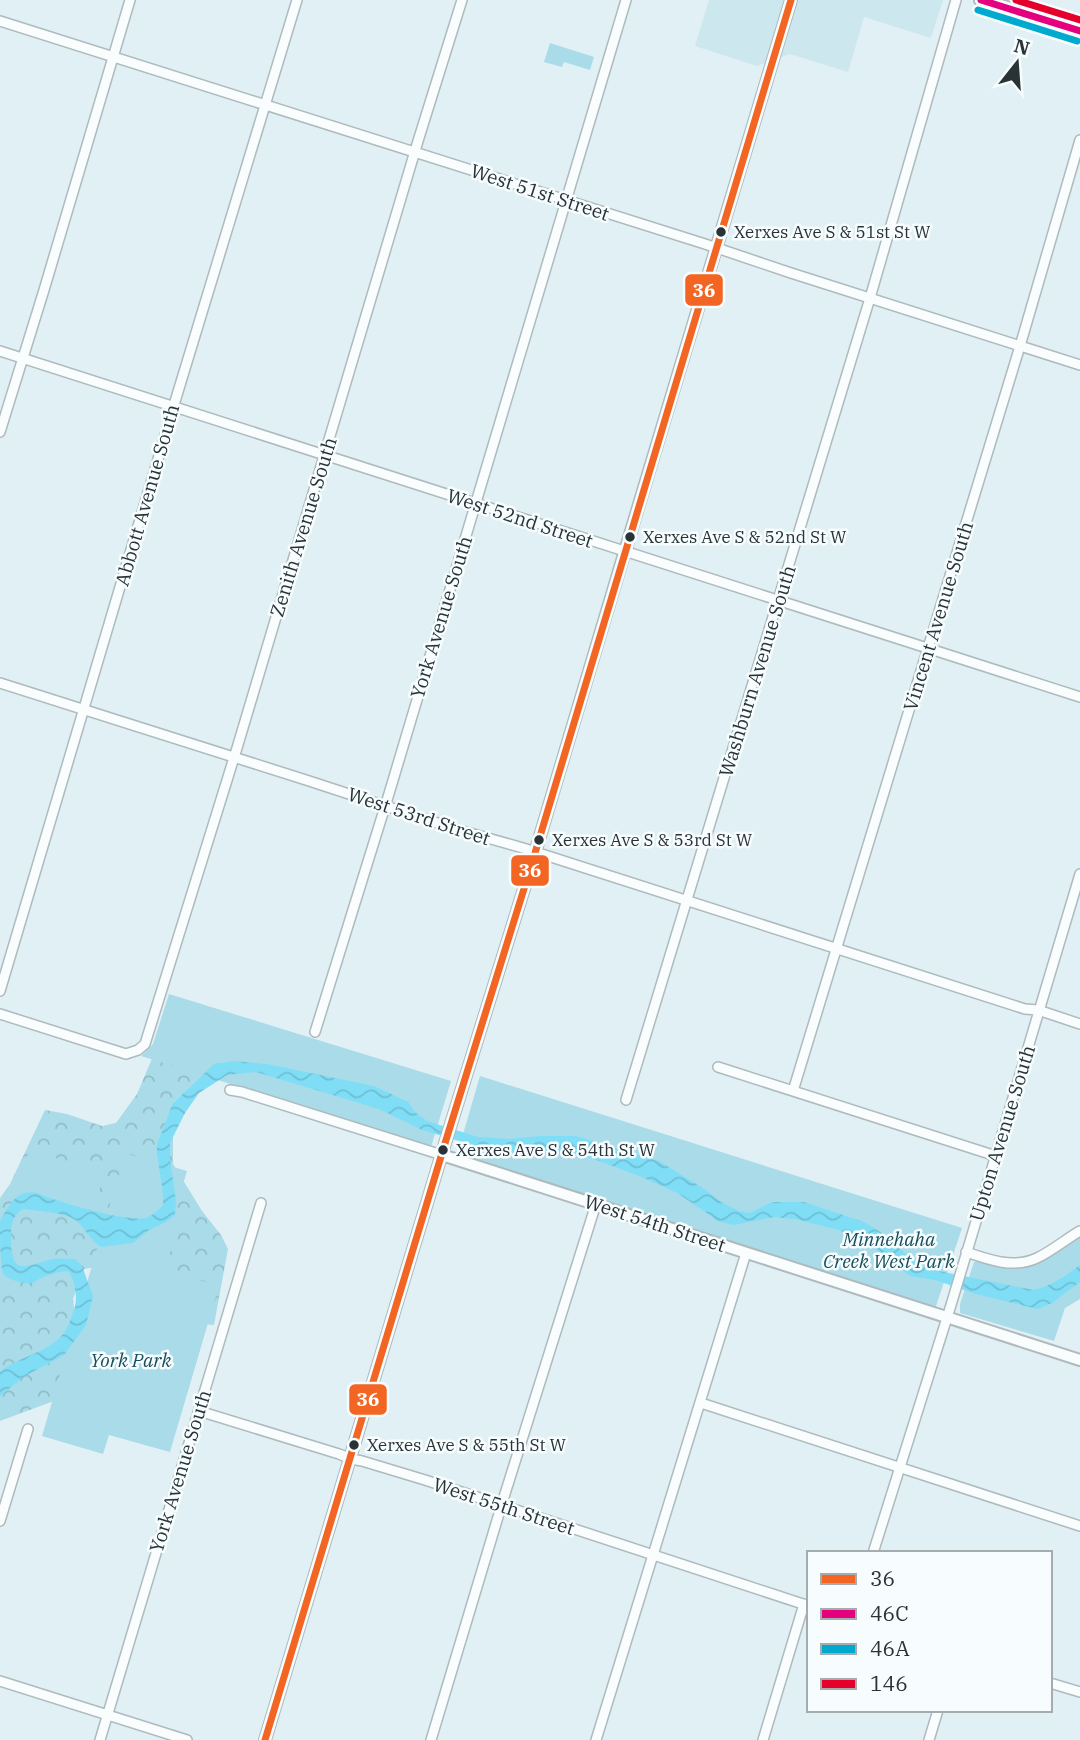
<svg xmlns="http://www.w3.org/2000/svg" width="1080" height="1740" font-family="'IBM Plex Serif',serif">
  <defs>
    <pattern id="forest-crowns" width="20" height="18" patternUnits="userSpaceOnUse" patternTransform="scale(1.75)"><rect width="20" height="18" fill="#a9dbe9"/><path d="M2 6a3 3 0 1 1 6 0M12 15a3 3 0 1 1 6 0" fill="none" stroke="#91bcc8"/></pattern>
    <pattern id="water-waves" width="16" height="10" patternUnits="userSpaceOnUse" patternTransform="scale(1.75)"><rect width="16" height="10" fill="#7fdef6"/><path d="M0 5q4-4 8 0t8 0" fill="none" stroke="#6ebfd4"/></pattern>
  </defs>
  <rect width="100%" height="100%" fill="#e1f0f4"/>
  <path fill="#cce7ee" d="M709 0H943L931 38 864 17 848 72 790 54 757 66 695 46Z"/>
  <path fill="url(#forest-crowns)" d="M159 1042 214 1064 173 1103V1164L202 1211 221 1235 228 1249 214 1325 201 1324 125 1262 84 1269 73 1299 80 1368 70 1395 0 1421V1198L10 1184 45 1110 67 1114 102 1126 116 1123 137 1094Z"/>
  <path fill="#a9dbe9" d="M550 43 594 57 590 70 564 62 562 67 544 62Z
    M169 994 451 1081 431 1147 141 1056 153 1044Z
    M480 1076 962 1228 935 1309 457 1155Z
    M29 1151 105 1171 91 1219 13 1204Z
    M125 1153 187 1171 176 1208 183 1210 165 1270 219 1286 170 1452 109 1435 103 1454 42 1436Z
    M1080 1231V1299L1065 1308 1054 1341 960 1313V1304L974 1262 1021 1263Z"/>
  <path fill="url(#water-waves)" d="M233 1061 267 1064 374 1086 408 1102 416 1113 427 1121 478 1137 509 1139 540 1136H576L659 1161 706 1190 721 1202 739 1211 750 1213 772 1202H804L864 1222 885 1235 918 1265 934 1270 1033 1290C1052 1286 1065 1276 1080 1265V1282L1052 1303 1038 1309 976 1294 935 1280 910 1276 877 1250 839 1230 795 1219 774 1217 733 1225 718 1221 679 1194 642 1177 583 1155 514 1153 493 1151 422 1130 379 1109 256 1072 227 1075 199 1093 185 1113 170 1143V1159L176 1201 175 1215 166 1222 149 1230 133 1243 101 1247C91 1240 86 1231 78 1222 68 1212 38 1211 23 1209 12 1216 11 1224 11 1237 11 1278 24 1266 53 1259 60 1258 68 1259 75 1259L82 1266 93 1296 86 1325 64 1355 25 1376 0 1396V1372C24 1352 61 1353 71 1318 74 1311 76 1304 76 1297 75 1287 74 1279 68 1271 53 1272 42 1277 30 1284 22 1282 8 1281 3 1273 0 1265 0 1232 0 1221 6 1211 13 1196 25 1193 34 1190 46 1197 56 1200 74 1206 129 1222 146 1218 152 1216 159 1210 163 1205V1194L157 1153V1144L173 1103 214 1064Z"/>
  <g fill="none" stroke-linecap="round" stroke-linejoin="round">
    <g stroke="#aebabd" stroke-width="12">
      <path id="minor" d="M0 21 705 244 791 273 1080 365
        M0 351 1080 697
        M0 432 44 290 130 0
        M0 683 306 780 459 830 523 848 1025 1009 1038 1010 1080 1024
        M0 991 177 395 297 0
        M0 1014 126 1054 138 1050 145 1044 237 748 418 141 462 0
        M315 1032 388 797 626 0
        M718 1067 996 1156
        M230 1090 242 1092 442 1155
        M793 1091 1020 346 1080 140
        M626 1100 870 298 956 0
        M966 1252C989 1260 1014 1269 1037 1258 1052 1251 1066 1239 1080 1231
        M701 1403 1080 1526
        M199 1411 339 1454 351 1459 362 1461 425 1480 809 1606
        M0 1521 28 1429
        M873 1553 951 1305 1080 874
        M0 1681 187 1740
        M1050 1683 1080 1692
        M100 1740 261 1203
        M431 1740 504 1497 596 1204
        M596 1740 746 1253
        M763 1740 804 1604
        M929 1740 938 1710"/>
    </g>
    <g stroke="#aebabd" stroke-width="14">
      <path id="tertiary" d="M442 1155 1080 1360
        M265 1740 446 1140 532 863 622 561 791 0"/>
    </g>
    <g stroke="#aebabd" stroke-width="16">
      <path id="secondary" d="M981 0 1080 31"/>
    </g>
    <use href="#minor" stroke="#fafdfd" stroke-width="9"/>
    <use href="#tertiary" stroke="#fafdfd" stroke-width="10"/>
    <use href="#secondary" stroke="#eff4f6" stroke-width="12"/>
    <g stroke="#f7fdfe" stroke-width="12">
      <path id="bus-1" d="M265 1740 446 1140 532 863 791 0"/>
    </g>
    <g stroke="#f7fdfe" stroke-width="12">
      <path id="bus-2" d="M981 0 1080 31"/>
    </g>
    <g stroke="#f7fdfe" stroke-width="12">
      <path id="bus-3" d="M978 10 1077 41"/>
    </g>
    <g stroke="#f7fdfe" stroke-width="12">
      <path id="bus-4" d="M1016 0 1080 20"/>
    </g>
    <use href="#bus-1" stroke="#f26522" stroke-width="7"/>
    <use href="#bus-2" stroke="#e5007d" stroke-width="7"/>
    <use href="#bus-3" stroke="#00a9ce" stroke-width="7"/>
    <use href="#bus-4" stroke="#e4002b" stroke-width="7"/>
  </g>
  <g fill="#293336" stroke="#f7fdfe" stroke-width="2.5">
    <circle cx="721" cy="232" r="6"/>
    <circle cx="630" cy="537" r="6"/>
    <circle cx="539" cy="840" r="6"/>
    <circle cx="443" cy="1150" r="6"/>
    <circle cx="354" cy="1445" r="6"/>
  </g>
  <g text-anchor="middle" dominant-baseline="central" stroke-width="5" stroke-linejoin="round" paint-order="stroke">
    <g font-size="17" fill="#293336" stroke="#f7fdfe" text-anchor="start">
      <text x="734" y="232">Xerxes Ave S &amp; 51st St W</text>
      <text x="643" y="537">Xerxes Ave S &amp; 52nd St W</text>
      <text x="552" y="840">Xerxes Ave S &amp; 53rd St W</text>
      <text x="456" y="1150">Xerxes Ave S &amp; 54th St W</text>
      <text x="367" y="1445">Xerxes Ave S &amp; 55th St W</text>
    </g>
    <g font-size="19" fill="#293336" stroke="#f7fdfe">
      <text transform="translate(540 192) rotate(18)">West 51st Street</text>
      <text transform="translate(147 495) rotate(-74)">Abbott Avenue South</text>
      <text transform="translate(520 518) rotate(18)">West 52nd Street</text>
      <text transform="translate(303 527) rotate(-73)">Zenith Avenue South</text>
      <text transform="translate(938 616) rotate(-73)">Vincent Avenue South</text>
      <text transform="translate(441 617) rotate(-73)">York Avenue South</text>
      <text transform="translate(757 671) rotate(-73)">Washburn Avenue South</text>
      <text transform="translate(419 816) rotate(18)">West 53rd Street</text>
      <text transform="translate(1002 1133) rotate(-73)">Upton Avenue South</text>
      <text transform="translate(655 1223) rotate(18)">West 54th Street</text>
      <text transform="translate(180 1471) rotate(-73)">York Avenue South</text>
      <text transform="translate(504 1506) rotate(18)">West 55th Street</text>
    </g>
    <g font-size="19" font-style="italic" fill="#174e5b" stroke="#f7fdfe">
      <text x="889" y="1239">Minnehaha<tspan x="889" dy="22">Creek West Park</tspan></text>
      <text x="131" y="1360">York Park</text>
    </g>
  </g>
  <g stroke="#f7fdfe" stroke-width="2.5">
    <rect x="684" y="273" width="40" height="34" rx="7" fill="#f26522"/>
    <rect x="510" y="854" width="40" height="33" rx="7" fill="#f26522"/>
    <rect x="348" y="1383" width="40" height="33" rx="7" fill="#f26522"/>
  </g>
  <g font-size="19" text-anchor="middle" font-weight="bold" fill="#fff">
    <text x="704" y="297">36</text>
    <text x="530" y="877">36</text>
    <text x="368" y="1406">36</text>
  </g>
  <rect x="807" y="1551" width="245" height="161" fill="#f7fdfe" stroke="#a5acae" stroke-width="2"/>
  <rect x="821" y="1574" width="35" height="10" fill="#f26522" stroke="#a5acae" stroke-width="2"/>
  <text x="870" y="1586" font-size="21" fill="#293336">36</text>
  <rect x="821" y="1609" width="35" height="10" fill="#e5007d" stroke="#a5acae" stroke-width="2"/>
  <text x="870" y="1621" font-size="21" fill="#293336">46C</text>
  <rect x="821" y="1644" width="35" height="10" fill="#00a9ce" stroke="#a5acae" stroke-width="2"/>
  <text x="870" y="1656" font-size="21" fill="#293336">46A</text>
  <rect x="821" y="1679" width="35" height="10" fill="#e4002b" stroke="#a5acae" stroke-width="2"/>
  <text x="870" y="1691" font-size="21" fill="#293336">146</text>
  <g transform="translate(1017 63) rotate(17)" stroke="#f7fdfe" stroke-width="5" paint-order="stroke">
  <path d="M0-5L12 26L0 18L-12 26Z" fill="#293336"/>
  <text y="-10" font-size="19" font-weight="bold" text-anchor="middle" fill="#293336">N</text>
  </g>
</svg>
